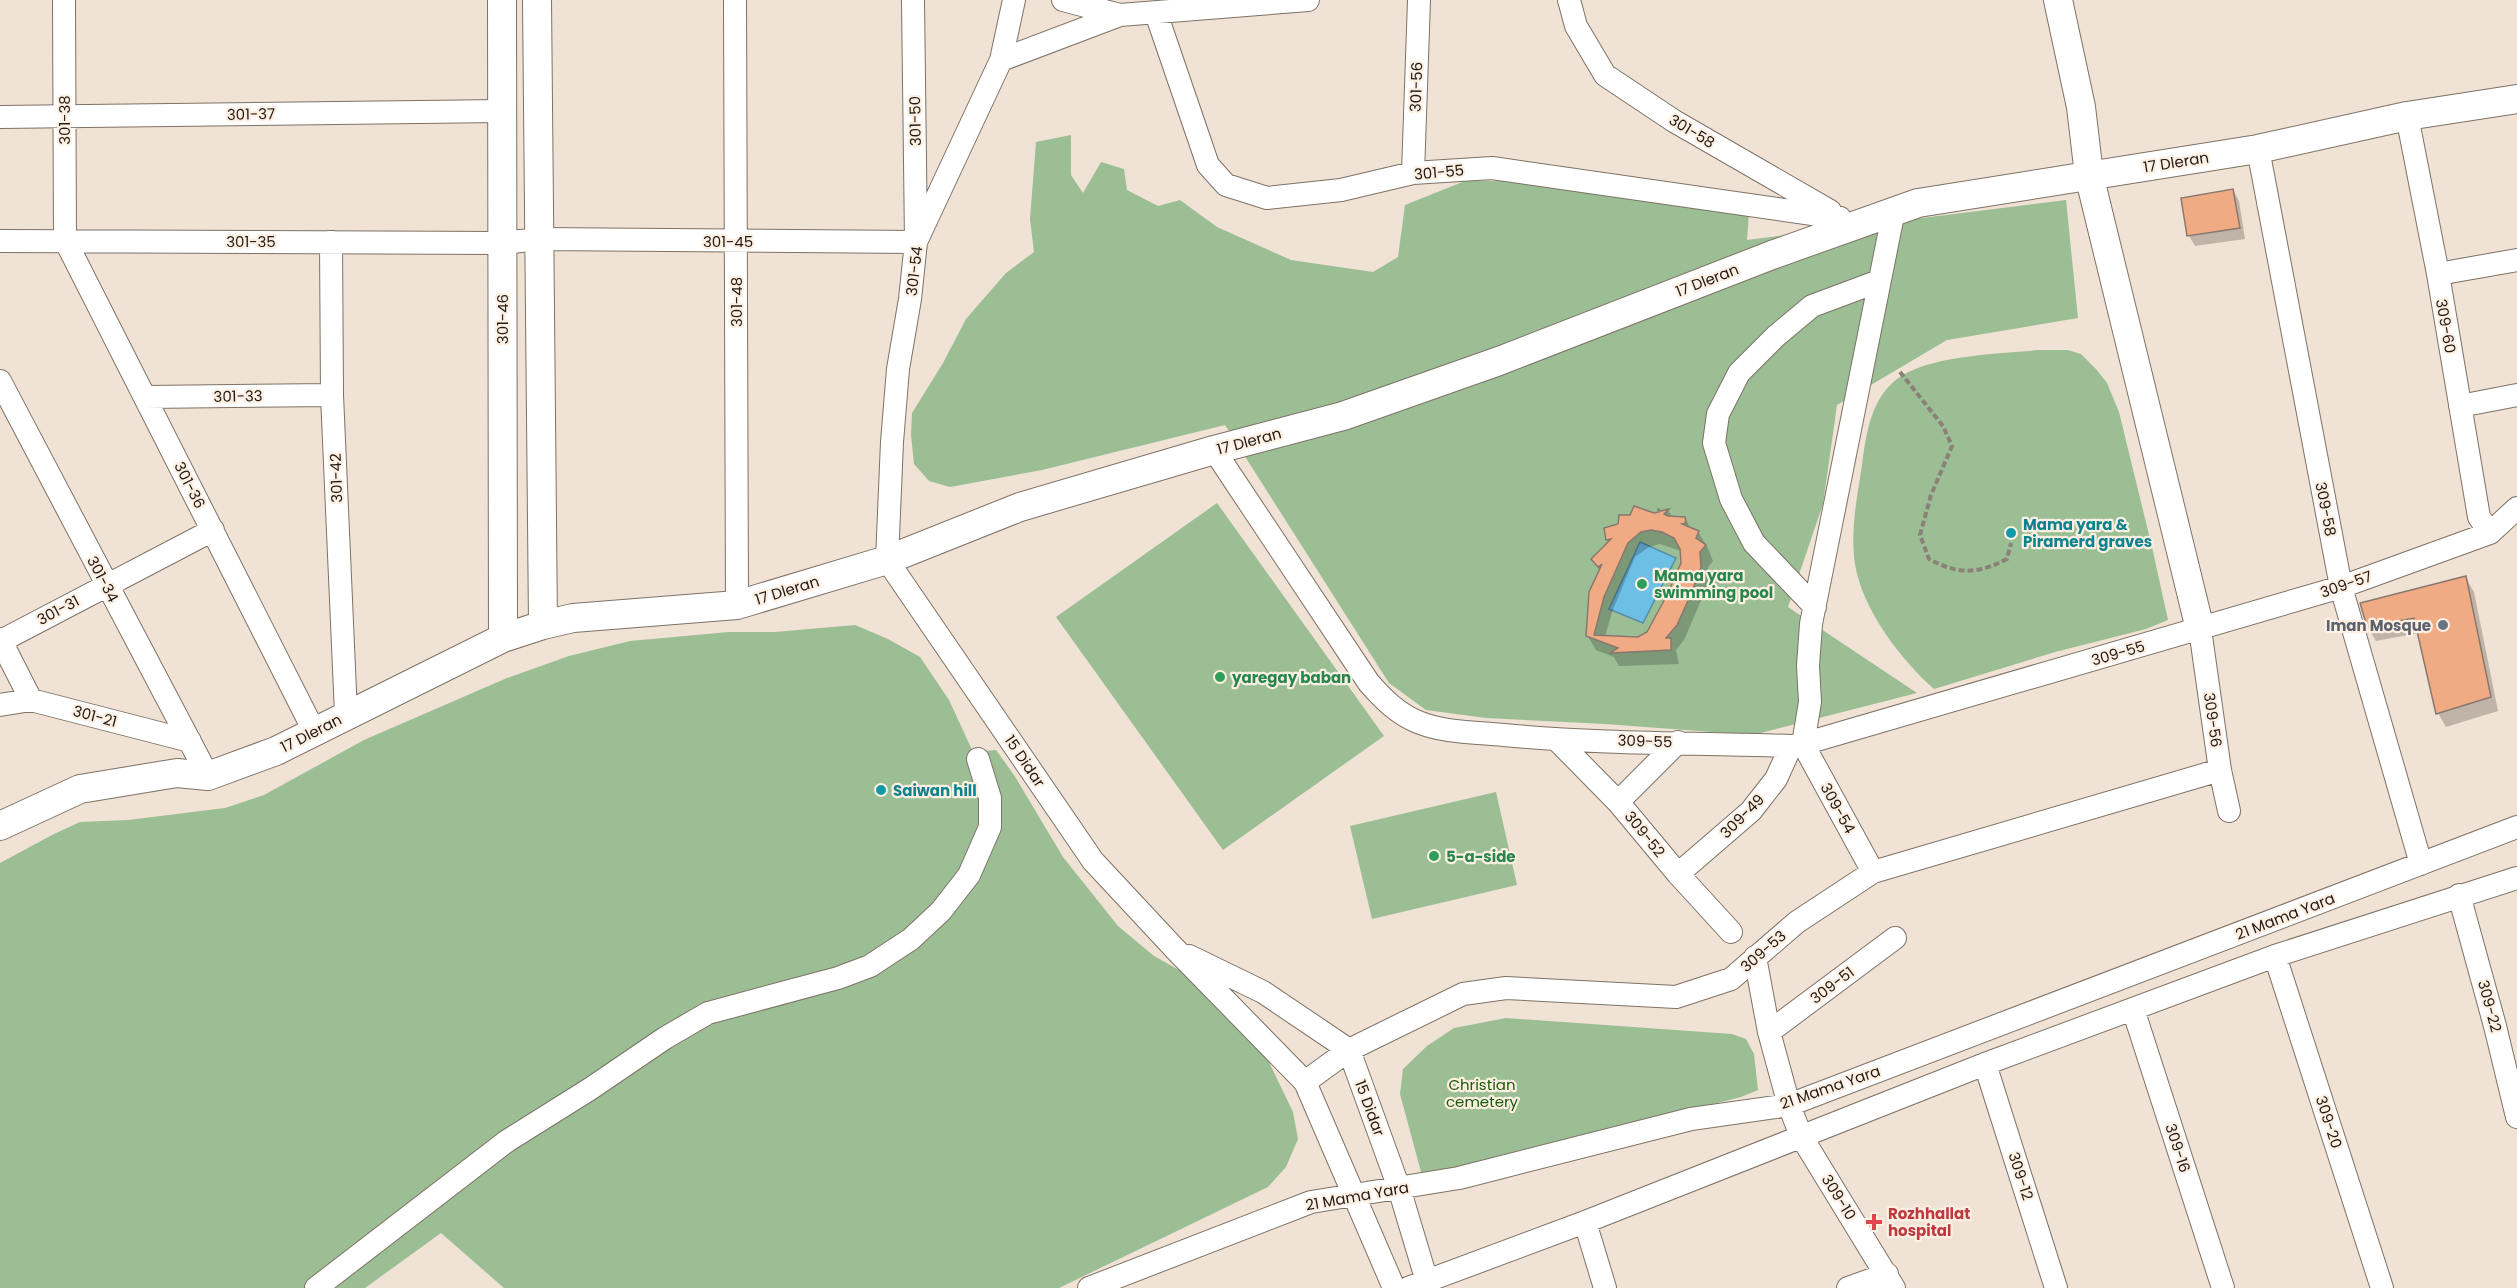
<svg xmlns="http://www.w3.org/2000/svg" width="2517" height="1288" font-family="Poppins,sans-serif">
  <rect width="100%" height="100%" fill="#f0e2d4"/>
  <path fill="#9bbe95" d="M1071 135V175L1083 193 1101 162 1124 169 1127 190 1158 206 1180 200 1217 227 1291 260 1373 272 1398 257 1405 205 1465 181H1533L1749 213 1747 240 2066 200 2078 318 1947 340 1837 405 1823 504 1788 607 1917 693 1753 735 1605 724 1486 718 1426 710 1389 683 1225 425 1042 470 950 487 929 481 914 464 911 435 912 413 943 363 966 319 1006 273 1034 252 1030 219 1036 142Z
    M2038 350H2068L2081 354 2096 369 2107 383 2119 412 2152 547 2168 620 2146 629 2055 652 1934 689C1901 660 1862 609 1855 564 1850 531 1857 498 1862 465 1866 434 1871 399 1897 379 1928 355 1998 354 2038 350Z
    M1217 503 1384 736 1223 850 1056 617Z
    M855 625 888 639 920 657 949 700 973 752 996 750 1014 775 1063 857 1118 926 1154 956 1195 979 1256 1035 1293 1112 1298 1139 1286 1167 1268 1187 1059 1288H504L441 1233 365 1288H0V863L52 835 80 822 128 820 225 808 264 795 364 740 507 678 569 656 630 641 729 632H775Z
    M1496 792 1517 885 1372 919 1350 826Z
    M1506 1018 1732 1034 1746 1039 1754 1054 1758 1090 1741 1097 1426 1177 1421 1172 1400 1094 1403 1069 1427 1046 1454 1028Z"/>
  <path fill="#6ebfe6" stroke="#578ea8" stroke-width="1.5" d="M1640 542 1676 558 1643 623 1609 609Z"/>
  <path fill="#0003" fill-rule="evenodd" d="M2233 190 2239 201 2245 239 2195 246 2189 236Z
    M1668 510 1673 518H1685L1691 529 1698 532 1707 546 1713 561 1708 567 1709 582 1684 640 1676 650 1679 664 1619 666 1614 657 1596 650 1587 635 1600 571 1593 559 1610 542 1608 539 1653 515ZM1660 544 1681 551 1683 563 1669 596 1648 633 1638 638 1605 637 1612 612 1635 557 1649 547Z
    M2466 578 2474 592 2498 711 2446 727 2438 713 2419 633 2376 641 2368 627Z"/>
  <path fill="#f1ab84" stroke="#89786f" stroke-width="1.5" fill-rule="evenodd" d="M2233 189 2240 228 2187 236 2181 198Z
    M1634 506 1654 513 1659 512 1658 509 1661 511 1669 509 1664 514 1668 516 1685 517 1686 523 1682 524 1699 531 1696 538 1706 545 1700 552 1701 567 1691 594 1677 625 1666 638H1671V650L1610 653 1618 648 1586 636 1589 592 1602 564 1598 567 1591 559 1611 539 1606 540 1604 528 1618 524 1619 515H1630ZM1651 530 1662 532 1674 538 1680 549 1681 563 1667 595 1647 632 1638 637 1594 635 1604 597 1628 543 1641 532Z
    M2466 576 2491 697 2436 714 2414 618 2367 627 2360 603Z"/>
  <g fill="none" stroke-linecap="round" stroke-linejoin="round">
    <g stroke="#7e7266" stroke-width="24">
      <path id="minor" d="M64 0 65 240 314 731
        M735 0 737 605
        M1014 0 1001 60 916 242 910 299 898 369 892 442 887 560 1093 861 1176 950 1305 1082 1394 1288
        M1063 0 1120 15 1308 0
        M1569 0 1576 26 1605 75 1674 121 1830 211
        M1156 13 1208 165 1226 185 1267 198 1341 190 1413 173 1492 168 1840 218
        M1001 60 1120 15
        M2407 116 2438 274 2479 517 2490 533
        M0 117 502 111
        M2258 149 2341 587 2421 864
        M1413 173 1419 0
        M0 241 502 243 540 239 916 242 913 0
        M331 242 332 395 346 714
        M2438 274 2517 260
        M0 381 208 776
        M145 397 332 395
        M2460 406 2517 395
        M1214 450 1369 683C1383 699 1398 714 1418 722 1444 733 1476 732 1504 735 1599 744 1696 743 1791 746L1803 744 2341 587 2490 533 2517 508
        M1815 607 1754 543 1731 499 1714 443 1718 414 1739 373 1776 336 1812 306 1879 281
        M2200 629 2220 770 2229 811
        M0 639 31 700
        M1 641 213 530
        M0 705 31 700 190 741
        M1556 739 1618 802 1678 874 1731 932
        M1618 802 1678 742
        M1873 872 1803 744 1810 702 1808 666 1811 624 1894 210
        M1678 874 1751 811 1776 779 1791 746
        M2459 895 2495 1026 2517 1117
        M1189 956 1263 992 1349 1050 1399 1188 1429 1288
        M2275 956 2382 1288
        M1755 957 1769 1032 1789 1105 1801 1136 1894 1288
        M2133 1009 2223 1288
        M1769 1032 1895 938
        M1985 1064 2056 1288
        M1305 1082 1349 1050 1463 994 1506 988 1676 997 1731 979 1797 922 1873 872 2220 770
        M1585 1222 1605 1288
        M316 1288 507 1141 590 1089 665 1038 708 1013 838 978 870 966 911 939 941 911 969 875 990 827V798L978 759
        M1089 1288 1311 1202 1459 1178 1691 1119 1789 1105 2517 827
        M1408 1288 1585 1222 1985 1064 2275 956 2517 878
        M1848 1288 1887 1274"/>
    </g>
    <g stroke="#7e7266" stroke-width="30">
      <path id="major" d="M502 0 503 638
        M537 0 543 625
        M2058 0 2081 107 2089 175 2200 629
        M0 826 80 789 177 773 208 776 276 751 503 638 543 625 573 618 737 605 887 560 1020 507 1214 450 1343 416 1499 361 1772 255 1918 203 2258 149 2407 116 2517 99"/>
    </g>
    <path stroke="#8a8177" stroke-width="4" stroke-dasharray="6 3" stroke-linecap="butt" d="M1900 372 1943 426 1952 446 1931 495 1920 535 1929 559C1959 575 1977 574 2007 559L2011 543"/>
    <use href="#minor" stroke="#fff" stroke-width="22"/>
    <use href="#major" stroke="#fff" stroke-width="28"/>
  </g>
  <g fill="#0f9aa8" stroke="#fdefe1" stroke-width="2">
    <circle cx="2011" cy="533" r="6"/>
    <circle cx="881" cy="790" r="6"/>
  </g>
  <g fill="#2e9e5b" stroke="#fdefe1" stroke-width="2">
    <circle cx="1642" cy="584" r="6"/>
    <circle cx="1220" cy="677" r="6"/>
    <circle cx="1434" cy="856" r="6"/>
  </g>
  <circle fill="#6b7280" stroke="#fdefe1" stroke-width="2" cx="2443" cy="625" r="6"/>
  <path fill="#e0444e" stroke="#fdefe1" stroke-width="2" d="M1871 1213h6v6h6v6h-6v6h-6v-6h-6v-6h6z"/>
  <g text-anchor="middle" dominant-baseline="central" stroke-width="4.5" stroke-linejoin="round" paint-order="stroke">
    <g font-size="15" fill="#201b16" stroke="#fdefe1">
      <text transform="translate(1416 87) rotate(-88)">301-56</text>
      <text transform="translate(251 114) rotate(-1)">301-37</text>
      <text transform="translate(64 120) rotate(-90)">301-38</text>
      <text transform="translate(915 121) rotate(-91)">301-50</text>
      <text transform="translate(1692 131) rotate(31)">301-58</text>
      <text transform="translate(2176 162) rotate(-9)">17 Dleran</text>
      <text transform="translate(1439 172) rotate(-5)">301-55</text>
      <text x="251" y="241">301-35</text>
      <text x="728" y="241">301-45</text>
      <text transform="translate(914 271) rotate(-83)">301-54</text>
      <text transform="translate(1707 280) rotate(-21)">17 Dleran</text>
      <text transform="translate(736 302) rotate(-90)">301-48</text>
      <text transform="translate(502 319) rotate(-90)">301-46</text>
      <text transform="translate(2446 326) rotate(80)">309-60</text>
      <text transform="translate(238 396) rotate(-1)">301-33</text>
      <text transform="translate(1249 441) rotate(-15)">17 Dleran</text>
      <text transform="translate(336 478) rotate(-92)">301-42</text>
      <text transform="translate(190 485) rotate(63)">301-36</text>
      <text transform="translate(2326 509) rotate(79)">309-58</text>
      <text transform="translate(103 579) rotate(62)">301-34</text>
      <text transform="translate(2346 584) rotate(-19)">309-57</text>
      <text transform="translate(787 590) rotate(-17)">17 Dleran</text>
      <text transform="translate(58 610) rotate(-28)">301-31</text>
      <text transform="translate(2118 653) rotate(-16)">309-55</text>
      <text transform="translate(95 716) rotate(15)">301-21</text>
      <text transform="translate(2213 720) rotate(82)">309-56</text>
      <text transform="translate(311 733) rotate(-27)">17 Dleran</text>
      <text transform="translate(1645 741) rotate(2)">309-55</text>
      <text transform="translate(1025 761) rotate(56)">15 Didar</text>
      <text transform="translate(1838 808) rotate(61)">309-54</text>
      <text transform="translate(1742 816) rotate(-45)">309-49</text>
      <text transform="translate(1645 834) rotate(51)">309-52</text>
      <text transform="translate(2285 916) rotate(-21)">21 Mama Yara</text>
      <text transform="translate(1763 951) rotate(-41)">309-53</text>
      <text transform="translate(1832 985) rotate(-37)">309-51</text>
      <text transform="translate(2490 1006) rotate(75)">309-22</text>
      <text transform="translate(1830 1087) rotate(-19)">21 Mama Yara</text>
      <text transform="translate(1370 1108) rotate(70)">15 Didar</text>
      <text transform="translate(2329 1122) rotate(72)">309-20</text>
      <text transform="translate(2178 1148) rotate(72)">309-16</text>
      <text transform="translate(2021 1176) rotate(72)">309-12</text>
      <text transform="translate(1357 1196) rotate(-10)">21 Mama Yara</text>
      <text transform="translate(1839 1197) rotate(58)">309-10</text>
    </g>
    <g font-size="15" font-weight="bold" fill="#0d838f" stroke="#fdefe1" text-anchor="start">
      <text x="2023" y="524">Mama yara &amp;<tspan x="2023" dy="17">Piramerd graves</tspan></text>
      <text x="893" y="790">Saiwan hill</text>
    </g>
    <g font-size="15" font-weight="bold" fill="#27864d" stroke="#fdefe1" text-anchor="start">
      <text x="1654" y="575">Mama yara<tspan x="1654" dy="17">swimming pool</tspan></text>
      <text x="1232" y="677">yaregay baban</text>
      <text x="1446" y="856">5-a-side</text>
    </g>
    <g font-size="15" font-weight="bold" fill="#5b616d" stroke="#fdefe1" text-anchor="end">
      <text x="2431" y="625">Iman Mosque</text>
    </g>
    <g font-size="15" fill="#185b0c" stroke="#fdefe1">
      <text x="1482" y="1084">Christian<tspan x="1482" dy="17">cemetery</tspan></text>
    </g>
    <g font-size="15" font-weight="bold" fill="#be3a42" stroke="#fdefe1" text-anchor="start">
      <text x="1888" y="1213">Rozhhallat<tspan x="1888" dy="17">hospital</tspan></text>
    </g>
  </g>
</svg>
